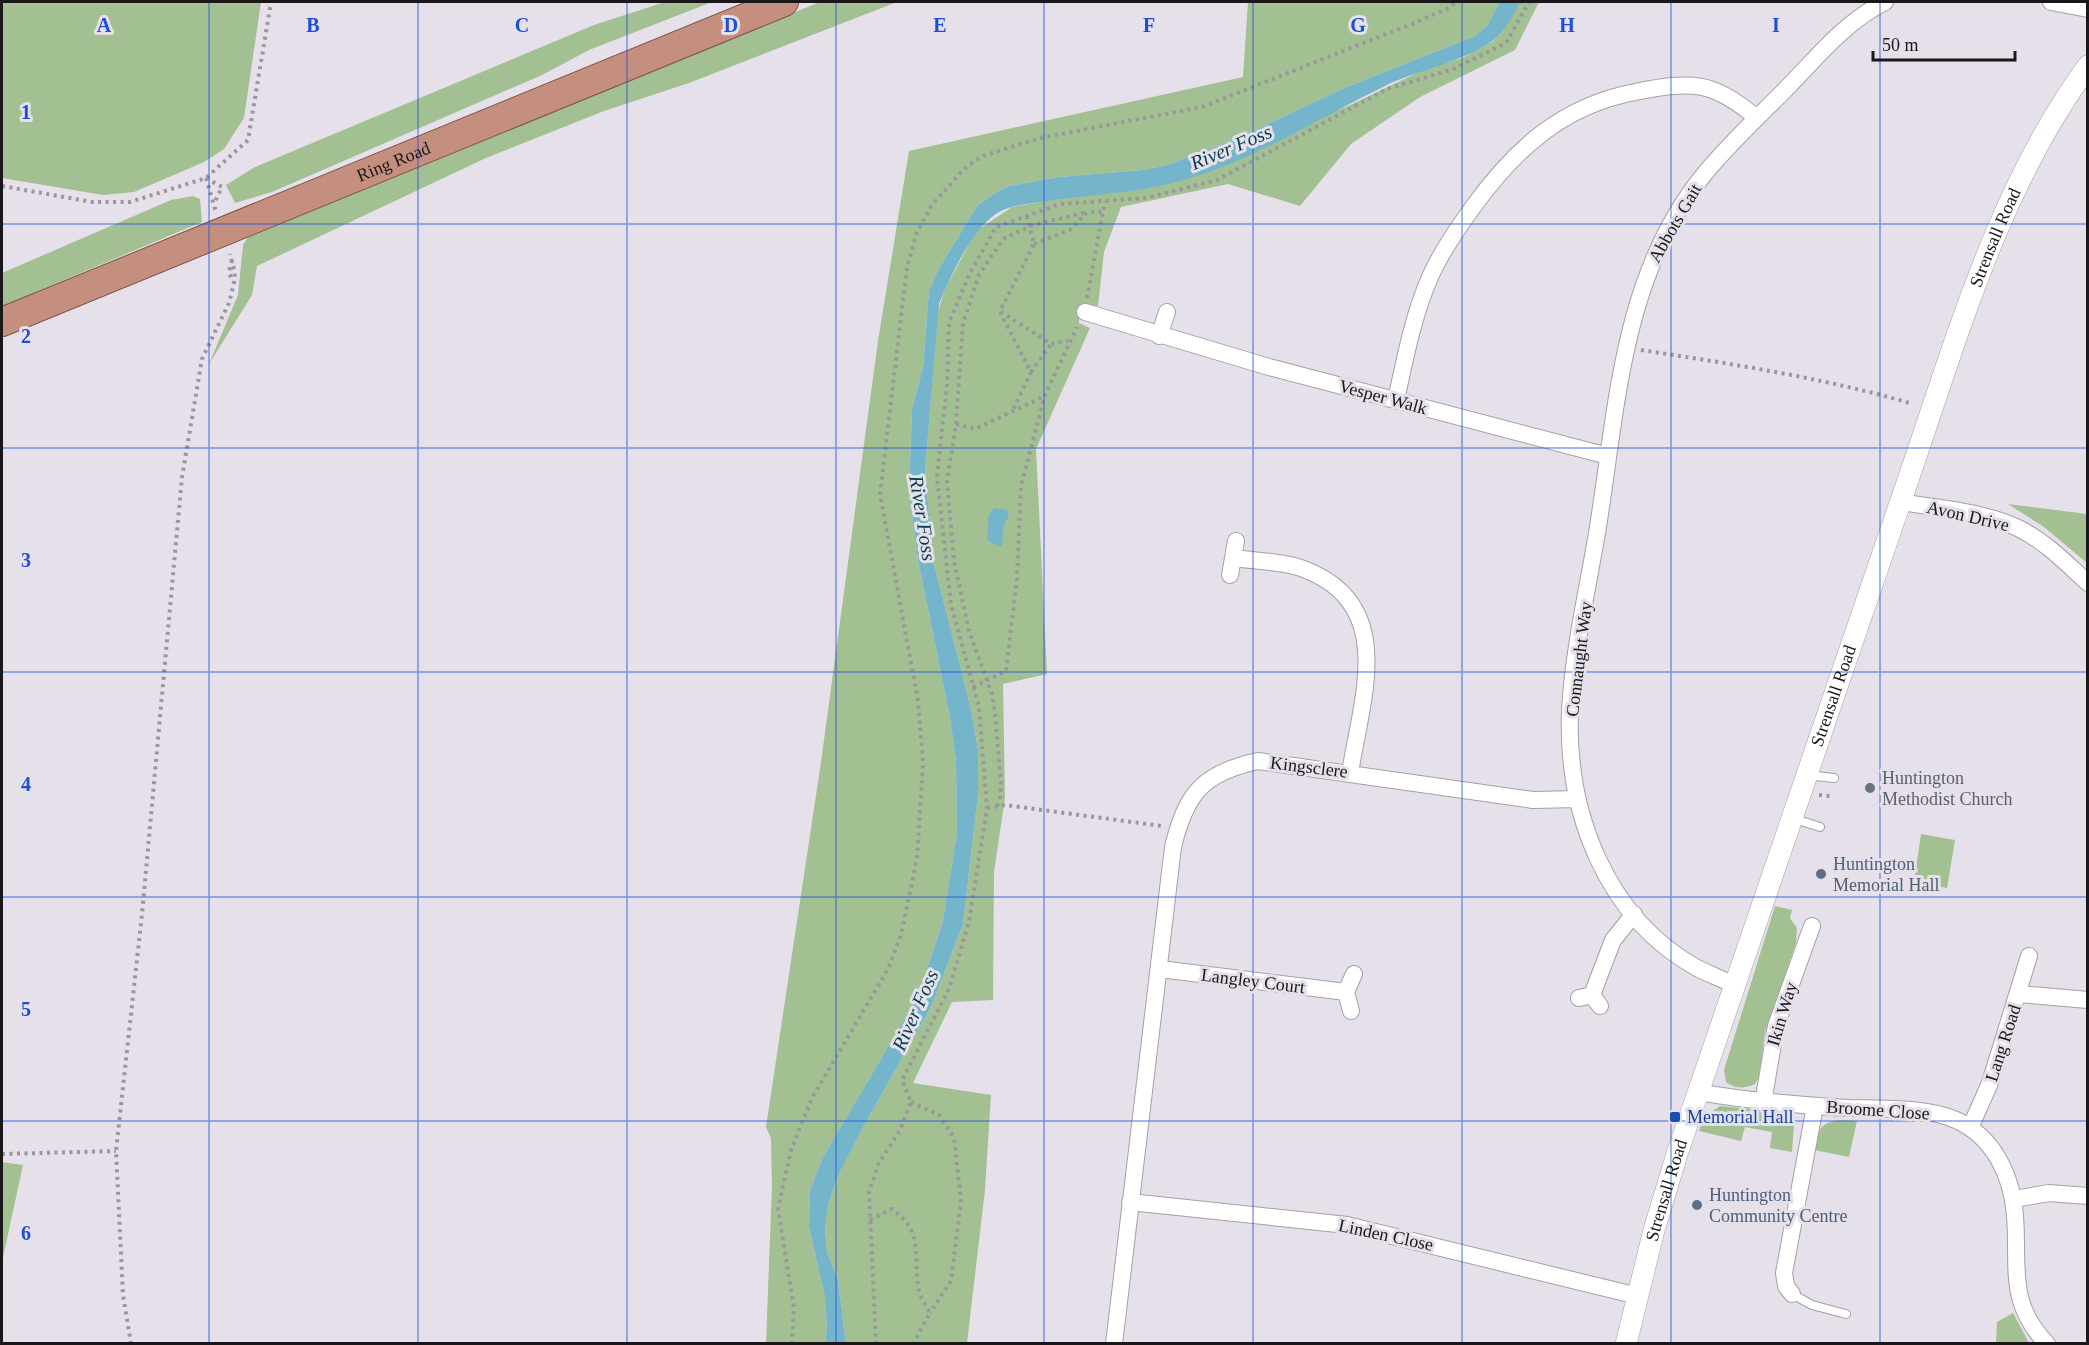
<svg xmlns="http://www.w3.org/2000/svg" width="2089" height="1345" font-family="'Times New Roman',serif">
  <rect width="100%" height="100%" fill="#e5e0e9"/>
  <path fill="#a3c092" d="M2 2H261L244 118 224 149 204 162 134 192 103 195 2 178Z
    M665 2H712L589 50 542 75 272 192 235 203 226 185 255 167 594 25Z
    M820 2H897L689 83 604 111 486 158 257 266 252 295 209 364 238 295 243 245 250 234Z
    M1248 2H1500L1487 26 1475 36 1344 88 1236 139 1167 165 1143 170 1059 177 1009 186 998 191 977 206 938 270 929 291 923 367 912 409 909 493 918 560 950 718 956 761 957 832 943 921 918 996 823 1157 810 1190 809 1227 825 1298 827 1329 825 1343 766 1344 772 1185 771 1138 766 1127 821 762 878 341 909 151 1243 77Z
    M1520 2H1539L1515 50 1420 97 1351 144 1300 206 1228 184 1121 207 1104 252 1098 306 1086 304 1079 312V323L1090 328 1036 449 1047 674 1003 684 1005 798 994 872 993 1000 952 1002 913 1083 991 1095 985 1190 967 1343H846L838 1280 827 1252 825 1228 829 1202 837 1178 862 1129 932 1005 963 924 978 795V750L971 709 933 560 925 470 938 311 945 289 976 231 1012 207 1088 194 1154 187 1348 106 1427 68 1462 58 1492 42 1501 33Z
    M193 196 200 199 202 222 2 306V273L171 200Z
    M2008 504 2087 514V563L2044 527Z
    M1921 834 1955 840 1947 888 1914 882Z
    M1775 906 1792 910 1790 918 1797 928 1796 943 1765 1032 1759 1077 1755 1084C1744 1089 1736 1089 1726 1082L1724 1070Z
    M1720 1106 1782 1112 1794 1125 1792 1152 1770 1148 1772 1132 1745 1127 1741 1141 1699 1131 1704 1117Z
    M1841 1120 1857 1121 1849 1157 1814 1150C1817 1131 1820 1122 1841 1120Z
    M2 1162 23 1165 2 1262Z
    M2013 1313 2029 1343H1996L1997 1322Z"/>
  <path fill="#74b5cc" d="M1500 2H1520C1514 15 1504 33 1491 42 1460 63 1420 69 1387 85 1312 121 1237 172 1154 187 1117 194 1078 196 1041 202 1028 204 1013 205 1001 211 974 224 950 277 939 304L925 470 933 560 971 709 978 750V795L963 924 932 1005 862 1129 837 1178 829 1202 825 1228 827 1252 838 1280 846 1343H825L827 1329 825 1298 809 1227 810 1190 823 1157 918 996 943 921 957 832 956 761 950 718 918 560 909 493 912 409 923 367 929 291 938 270 977 206 998 191 1009 186 1059 177 1143 170 1167 165 1236 139 1344 88 1475 36 1487 26Z
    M994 508 1007 510 1009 515 1003 527 1002 546H998L988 541C985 531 991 526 987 518Z"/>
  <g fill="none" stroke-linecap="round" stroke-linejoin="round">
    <g stroke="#a4a0a7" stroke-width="10">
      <path id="service" d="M1806 775 1834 778
        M1792 818 1820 827
        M1792 1294 1812 1305 1846 1314"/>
    </g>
    <g stroke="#a4a0a7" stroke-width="18">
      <path id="minor" d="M2051 2 2088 9
        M1085 312 1269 367 1608 456
        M1159 336 1167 312
        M1396 400C1405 359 1413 316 1430 277 1441 252 1457 229 1473 207 1515 149 1562 106 1635 92 1693 81 1710 80 1757 118
        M1901 502C1940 509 1982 511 2018 528 2045 541 2066 563 2088 583
        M1233 558C1255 561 1280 561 1301 568 1398 603 1362 696 1350 773
        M1230 575 1236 541
        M1160 969 1346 992
        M1734 985C1722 979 1709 974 1697 968 1605 917 1566 811 1570 711 1573 652 1587 592 1597 533 1617 411 1621 278 1702 177 1726 147 1755 120 1782 93 1815 60 1844 22 1885 2
        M2019 994 2088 1000
        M1592 995 1613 940 1634 914
        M1579 998 1592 995 1600 1006
        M1351 1011 1346 992 1354 974
        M1698 1092C1748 1101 1797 1105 1848 1108 1879 1109 1928 1107 1956 1120 1994 1137 2012 1176 2015 1216 2019 1267 2007 1302 2047 1344
        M1763 1103 1776 1026 1812 926
        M1970 1128 1990 1083 2029 956
        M2014 1199 2049 1193 2088 1196
        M1130 1202 1347 1225 1638 1296
        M1792 1294 1786 1286 1784 1273 1815 1106
        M1114 1344 1173 847C1186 794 1202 773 1258 761L1533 800 1577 799"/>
    </g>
    <g stroke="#a4a0a7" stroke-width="22">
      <g id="tertiary">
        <path id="s1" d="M1626 1344 1654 1230 1677 1154C1750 938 1824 722 1899 506 1951 359 1994 193 2088 66"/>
      </g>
    </g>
    <g stroke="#7f5346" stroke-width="30">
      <g id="trunk">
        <path id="s2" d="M2 322 784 2"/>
      </g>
    </g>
    <path stroke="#9a969d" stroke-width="4" stroke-dasharray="3 4.5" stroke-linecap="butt" d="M206 178 216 212
      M206 178 222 187 214 204
      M2 186 92 202H130L206 178 248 140 271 2
      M1027 216 1034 244 1000 311 1051 344 1068 341
      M1034 244 1070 230 1087 212H1101
      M232 260 229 272 233 282
      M1087 298 1105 201
      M1000 312 1031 372 1012 412
      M1641 350C1732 364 1825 378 1913 404
      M1031 372 1051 344
      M956 424 975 429 1045 396
      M973 687 1006 671 1017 578 1021 486 1045 395 1077 327
      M1819 795 1830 796
      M997 806 1000 800 1001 784 995 714 992 694 969 631 954 561 947 481 956 424 963 323 979 275 1003 239 1030 226 1087 212
      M987 808 1005 805 1162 826
      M911 1102 939 1115 954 1138 961 1201 951 1281 930 1313
      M2 1154 116 1151
      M870 1220 891 1209C926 1231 912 1258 919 1291 921 1298 926 1306 930 1313L913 1344
      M131 1344 123 1295 116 1151 142 914 182 477 202 359 229 303 234 283 235 273 230 254
      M792 1344 794 1308 778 1209 791 1150 812 1098 888 969 901 935 917 858 923 762 918 701 880 494 907 267 917 232 932 205 964 169 982 156 1040 138 1202 107 1414 23 1451 7 1455 2
      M876 1344 869 1192 879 1163 900 1130 911 1102 902 1080 949 989 969 922 987 808 979 707 951 604 937 477 947 385 949 322 970 273 996 227 1060 204 1146 198 1217 180 1387 89 1453 69 1506 43 1529 2"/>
    <use href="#service" stroke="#fff" stroke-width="8"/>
    <use href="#minor" stroke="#fff" stroke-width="16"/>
    <use href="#tertiary" stroke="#fff" stroke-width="21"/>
    <use href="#trunk" stroke="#c48f7e" stroke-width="28"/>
  </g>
  <path fill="none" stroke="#1d4ed8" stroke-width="1.5" stroke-opacity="0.55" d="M209 2V1344M418 2V1344M627 2V1344M836 2V1344M1044 2V1344M1253 2V1344M1462 2V1344M1671 2V1344M1880 2V1344M2 224H2088M2 448H2088M2 672H2088M2 897H2088M2 1121H2088"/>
  <circle fill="#6b7280" stroke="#e5e0e9" stroke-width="2" cx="1870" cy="788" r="6"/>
  <g fill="#5c6f8a" stroke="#e5e0e9" stroke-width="2">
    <circle cx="1821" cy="874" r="6"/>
    <circle cx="1697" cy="1205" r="6"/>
  </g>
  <rect fill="#1a4fb4" stroke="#e5e0e9" stroke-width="2" x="1669" y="1111" width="12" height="12" rx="3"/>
  <g text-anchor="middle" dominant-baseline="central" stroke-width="6" stroke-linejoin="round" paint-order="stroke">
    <g font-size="18" fill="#19171a" stroke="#e5e0e9">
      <text stroke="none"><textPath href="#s2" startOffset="423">Ring Road</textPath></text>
      <text transform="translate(1675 223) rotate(-60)">Abbots Gait</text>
      <text stroke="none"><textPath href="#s1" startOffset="1167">Strensall Road</textPath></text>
      <text transform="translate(1383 397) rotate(15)">Vesper Walk</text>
      <text transform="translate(1968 516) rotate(13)">Avon Drive</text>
      <text transform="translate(1579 659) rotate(-83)">Connaught Way</text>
      <text stroke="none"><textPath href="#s1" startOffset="681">Strensall Road</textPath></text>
      <text transform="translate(1309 767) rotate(7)">Kingsclere</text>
      <text transform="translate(1253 981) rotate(7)">Langley Court</text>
      <text transform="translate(1782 1014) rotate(-73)">Ikin Way</text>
      <text transform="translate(2003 1043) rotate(-72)">Lang Road</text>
      <text transform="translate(1878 1110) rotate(4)">Broome Close</text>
      <text stroke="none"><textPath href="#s1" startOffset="159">Strensall Road</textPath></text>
      <text transform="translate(1386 1235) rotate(12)">Linden Close</text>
    </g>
    <g font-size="18" fill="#5b616d" stroke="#e5e0e9" text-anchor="start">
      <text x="1882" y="778">Huntington<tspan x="1882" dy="21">Methodist Church</tspan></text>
    </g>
    <g font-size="18" fill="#4e5e75" stroke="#e5e0e9" text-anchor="start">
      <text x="1833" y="864">Huntington<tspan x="1833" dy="21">Memorial Hall</tspan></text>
      <text x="1709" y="1195">Huntington<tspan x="1709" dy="21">Community Centre</tspan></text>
    </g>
    <g font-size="18" fill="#164399" stroke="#e5e0e9" text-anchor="start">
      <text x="1687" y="1117">Memorial Hall</text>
    </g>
    <g font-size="20" font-style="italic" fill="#003d4e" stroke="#e5e0e9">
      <text transform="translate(1231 147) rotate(-23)">River Foss</text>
      <text transform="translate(923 518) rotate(81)">River Foss</text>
      <text transform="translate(915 1010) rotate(-66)">River Foss</text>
    </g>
  </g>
  <g font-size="20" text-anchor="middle" font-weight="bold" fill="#1d4ed8" stroke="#e5e0e9" stroke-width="6" stroke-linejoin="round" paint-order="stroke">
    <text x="104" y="32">A</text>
    <text x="313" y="32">B</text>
    <text x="522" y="32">C</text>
    <text x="731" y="32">D</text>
    <text x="940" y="32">E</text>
    <text x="1149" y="32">F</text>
    <text x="1358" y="32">G</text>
    <text x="1567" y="32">H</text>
    <text x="1776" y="32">I</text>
    <text x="26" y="119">1</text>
    <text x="26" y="343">2</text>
    <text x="26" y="567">3</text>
    <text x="26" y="791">4</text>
    <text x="26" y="1016">5</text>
    <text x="26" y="1240">6</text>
  </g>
  <rect width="2089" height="1345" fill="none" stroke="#19171a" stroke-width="6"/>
  <path d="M1873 51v9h142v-9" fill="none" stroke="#19171a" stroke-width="3"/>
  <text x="1882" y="51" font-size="18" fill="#19171a" stroke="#e5e0e9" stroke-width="4.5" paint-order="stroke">50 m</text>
</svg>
